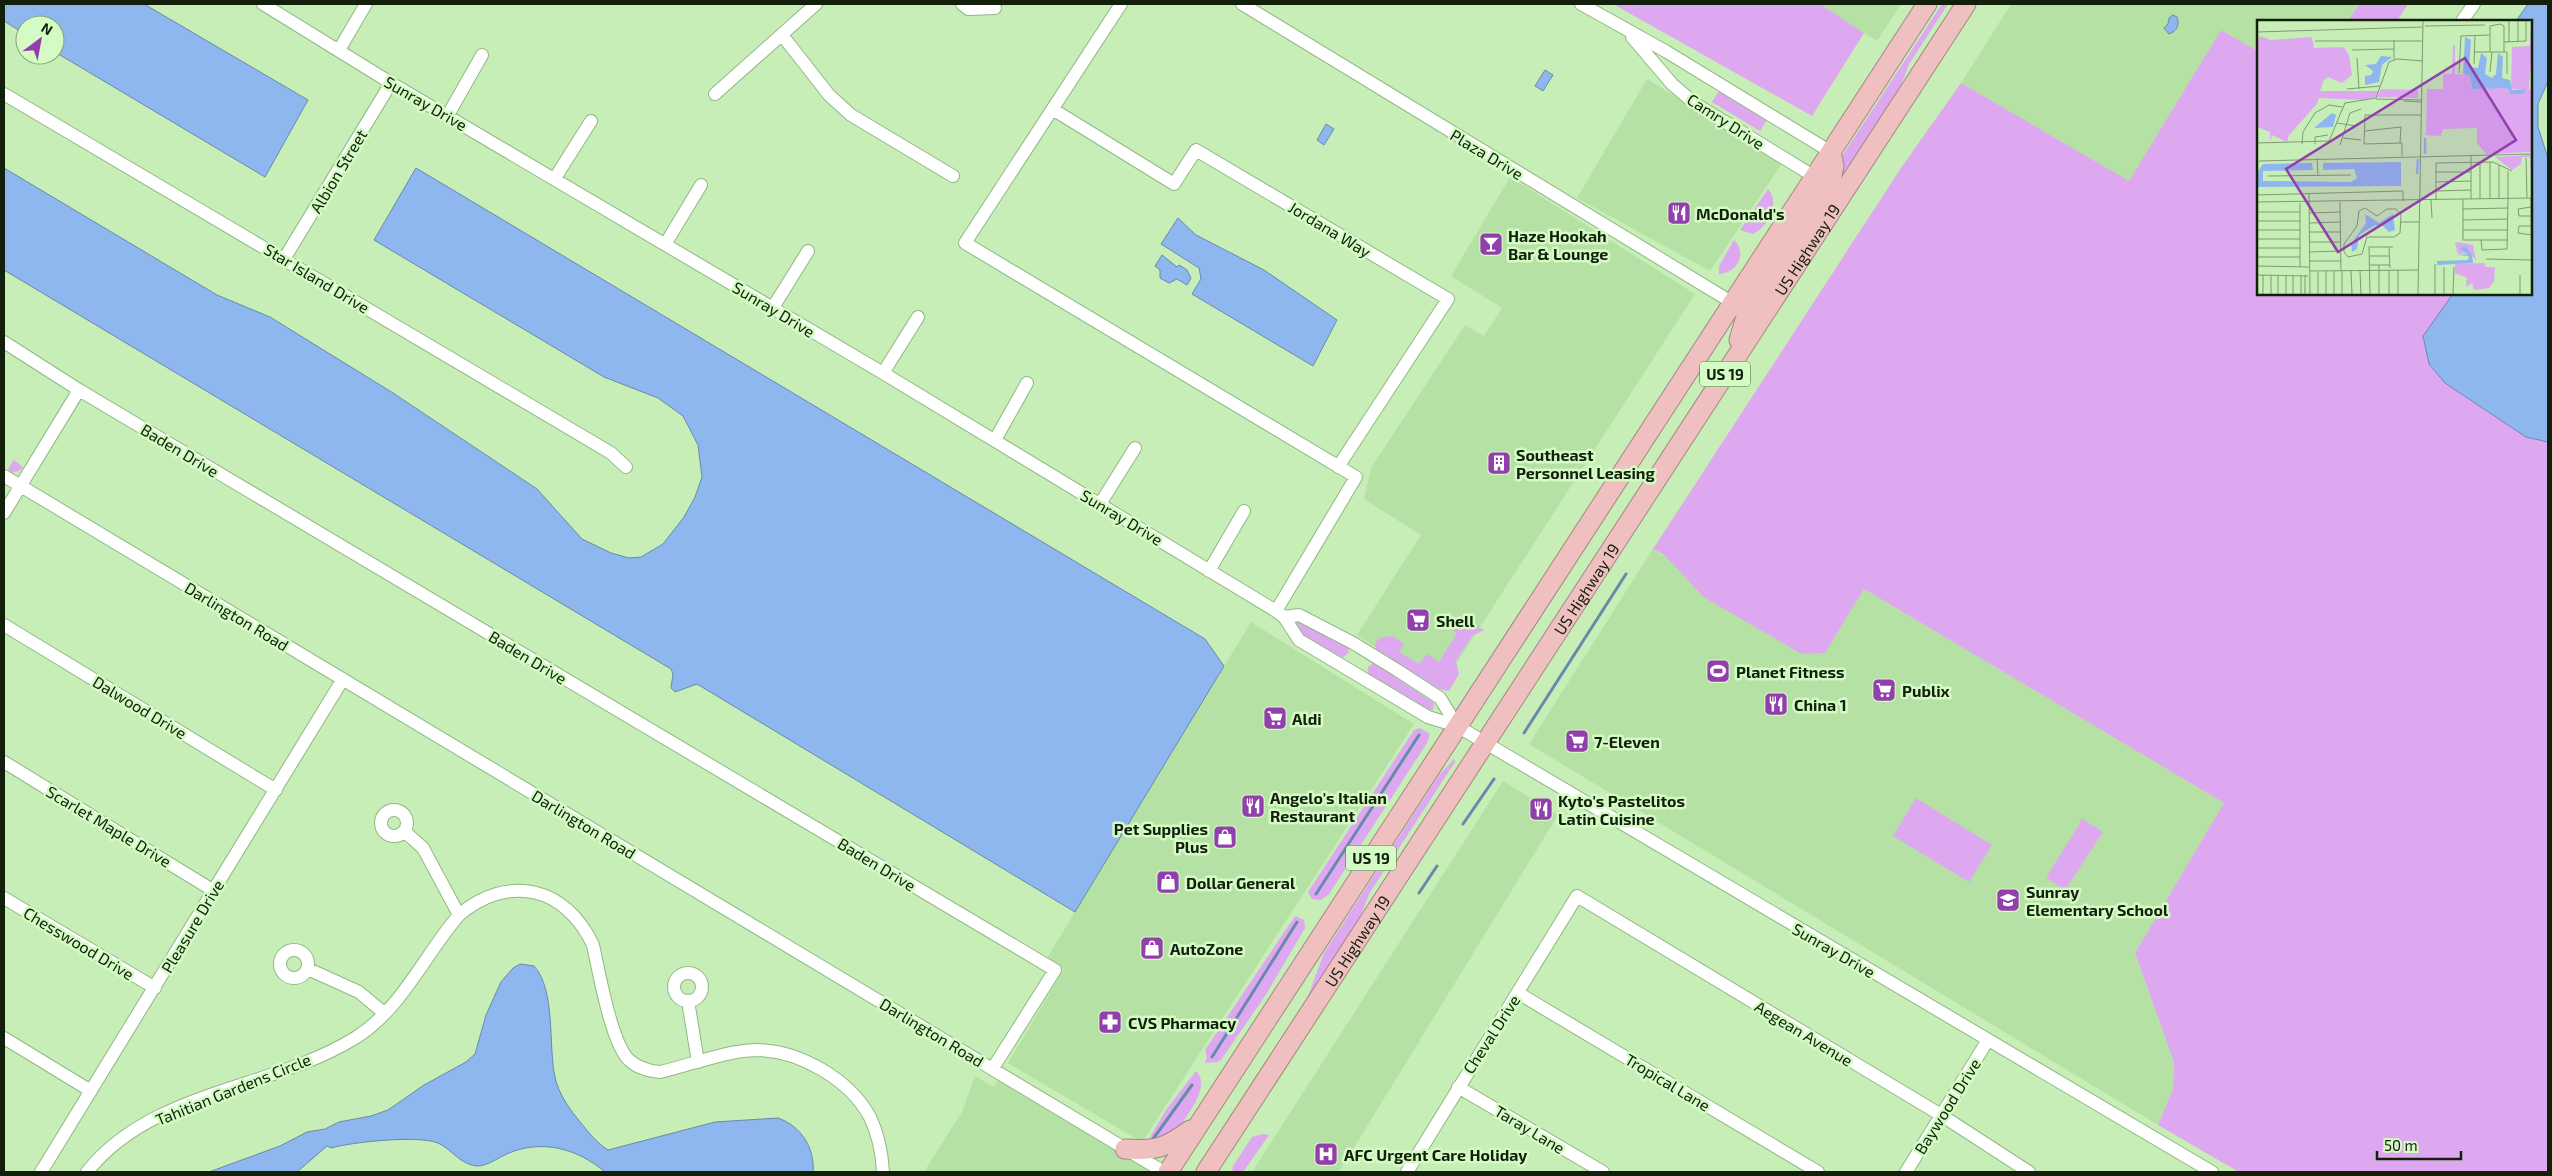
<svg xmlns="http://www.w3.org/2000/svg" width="2552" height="1176" font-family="'Exo 2',sans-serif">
  <rect width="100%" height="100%" fill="#c6eeb6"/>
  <path fill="#b6e1a5" d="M1818 4H1901L1877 41Z
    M2011 4H2359L2348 21H2258V51L2221 30 2129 182 1961 83Z
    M1647 79 1783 162 1710 271 1577 198Z
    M1510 177 1695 294 1440 689 1357 635 1421 535 1364 499 1371 468 1465 325 1484 336 1502 308 1451 276Z
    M1653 549 1825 653 1864 589 2224 803 2135 953 2174 1062 2173 1089 2158 1125 1529 744Z
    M1251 622 1414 724 1142 1142 1008 1063 1064 969 1047 958Z
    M1503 781 1558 815 1339 1172H1252Z
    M975 1076 994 1087 998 1080 1151 1172H924L962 1112Z"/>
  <path fill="#dea8f1" d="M1613 4H1820L1864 33 1812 116Z
    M1942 4H1948L1909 64 1900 88 1839 181 1840 159Z
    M2359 4H2408L2397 21H2348Z
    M2221 30 2258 51V294H2453L2423 336 2445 383 2526 437 2548 442V1172H2239L2158 1125 2173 1089 2174 1062 2135 953 2224 803 1864 589 1825 653 1802 654 1705 598 1663 554 1653 549 1901 168 1961 83 2129 181Z
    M1719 91 1767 120 1760 131 1712 102Z
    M1768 189C1780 202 1769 227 1753 234L1740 230Z
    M1734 240C1748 253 1737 273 1719 274V266Z
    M14 460 23 467 19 471 11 473 8 469Z
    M1295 620 1347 645 1349 652 1344 657C1332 658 1298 633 1293 623Z
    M1450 624 1474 625 1484 630 1472 636 1456 661 1459 674 1449 691 1439 689 1376 649 1375 644 1379 638 1392 636 1404 644 1399 652 1419 664 1427 654 1439 662 1457 633 1448 628Z
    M1374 663 1434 703 1433 710H1429L1368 674V667Z
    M1420 728 1430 734 1427 743 1329 894 1321 900 1312 899 1308 892 1414 730Z
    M1454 759 1455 762 1369 894 1358 923 1307 999 1324 953 1439 775Z
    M1916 798 1992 845 1969 882 1893 836Z
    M2081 818 2103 832 2065 890 2046 878 2080 823Z
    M1295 916 1304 920 1305 928 1267 993 1221 1060 1217 1062 1205 1063 1207 1057 1205 1050Z
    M1196 1071C1213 1087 1183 1120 1173 1136L1151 1140 1150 1137 1166 1110Z
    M1263 1134 1269 1135 1243 1172H1232L1233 1166 1252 1137Z"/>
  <path fill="#8fb7ef" stroke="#6989ab" d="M4 4H144L308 100 265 177 55 52V25H25V34L4 21Z
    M2528 4H2548V81L2538 104V127L2548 158V442L2526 437 2445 383 2429 364 2423 336 2453 294H2531V21H2516Z
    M2173 15 2177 17C2180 25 2177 31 2169 34L2164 28 2168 24 2169 18Z
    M1545 70 1553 75 1543 91 1535 86Z
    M1326 124 1334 129 1324 145 1317 140Z
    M4 168 217 295 270 317 393 393 537 489 582 539 611 553 629 558 641 557 663 544 684 517 695 497 702 477 698 445 683 416 658 398 604 377 374 240 416 168 1205 639 1224 666 1075 912 697 684 675 692 671 688 673 674 671 669 4 270Z
    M1178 218 1196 235 1264 270 1337 320 1313 366 1192 294 1201 279 1199 268 1161 244Z
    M1162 255 1177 267 1179 265 1187 270 1191 278 1187 285 1177 279 1169 283 1160 278V270L1155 266Z
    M520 964 534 966C556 990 548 1046 555 1077 558 1093 570 1110 581 1123 589 1133 597 1143 608 1150L715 1122 778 1118C801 1126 815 1148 813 1172H605C578 1149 543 1139 509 1153 499 1157 488 1166 477 1166 461 1165 451 1149 438 1143 418 1135 352 1142 331 1148L327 1146 297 1172H209L280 1146 307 1132 325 1129 339 1122 371 1116 388 1110 424 1085 466 1062 475 1054 486 1015 501 982 513 968Z"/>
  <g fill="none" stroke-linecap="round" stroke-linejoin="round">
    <path stroke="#6989ab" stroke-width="3" d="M1524 733 1626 574
      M1463 824 1494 779
      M1419 893 1437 866
      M1316 894 1419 735
      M1212 1057 1297 922
      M1153 1139 1192 1085"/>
    <g stroke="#92b883" stroke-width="14">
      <path id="minor" d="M263 4 391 83 883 373 1276 611 1284 617 1299 640 1428 717 1457 726 2212 1172
        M962 4 968 9 995 8
        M1121 4 965 243 1356 477 1276 611
        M1242 4 1733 303
        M1581 4 1667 52 1831 152
        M2462 21 2474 4
        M782 35 829 95 851 115 953 176
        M1632 37 1672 84 1694 103 1815 177
        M339 50 366 4
        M4 94 611 453 626 467
        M715 94 816 4
        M1054 110 1174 184 1196 150 1448 299 1338 467
        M448 115 482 55
        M555 178 591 121
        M666 243 701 185
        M284 259 391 83
        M772 309 808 251
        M4 342 79 390 1055 970 993 1068
        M883 373 918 317
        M995 440 1027 383
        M4 476 1164 1172
        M1100 504 1135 448
        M4 513 79 390
        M1209 571 1244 511
        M1284 617 1299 615 1353 643 1397 670 1440 698 1457 726
        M4 625 276 790
        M4 762 214 891
        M381 823a13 13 0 1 1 26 0a13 13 0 1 1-26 0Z
        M404 831 423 848 459 915
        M4 898 155 988
        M280 964a14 14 0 1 1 28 0a14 14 0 1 1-28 0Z
        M308 969 359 992 384 1013
        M674 987a14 14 0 1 1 28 0a14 14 0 1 1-28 0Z
        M1518 993 1818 1172
        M688 1001 698 1062
        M4 1038 91 1091
        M1458 1087 1603 1172
        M41 1172 343 679
        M87 1172C152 1090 271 1090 355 1038 401 1010 425 954 459 915 509 873 566 887 593 945 599 972 611 1041 628 1059 637 1068 648 1071 660 1072 691 1065 724 1051 756 1050 799 1050 849 1079 870 1117 878 1134 882 1153 883 1172
        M1407 1172 1577 896 1941 1115 2029 1172
        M1906 1172 1988 1040"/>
    </g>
    <g stroke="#a28881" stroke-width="21">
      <g id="highway">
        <path d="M1739 340 1747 313 1830 185 1834 166 1831 152"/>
        <path d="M1125 1149C1156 1151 1166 1148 1190 1130"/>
        <path d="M1168 1172 1927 4"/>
        <path id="s1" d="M1206 1172 1966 4"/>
      </g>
    </g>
    <use href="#minor" stroke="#fff" stroke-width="12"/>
    <use href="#highway" stroke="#f0c0c1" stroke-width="19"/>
  </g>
  <defs>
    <g id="restaurant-square" transform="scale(1.25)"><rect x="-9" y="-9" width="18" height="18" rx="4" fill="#923fad" stroke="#d3fbc3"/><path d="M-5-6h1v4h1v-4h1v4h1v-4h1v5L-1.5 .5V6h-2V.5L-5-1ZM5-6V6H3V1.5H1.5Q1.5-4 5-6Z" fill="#fff"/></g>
    <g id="bar-square" transform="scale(1.25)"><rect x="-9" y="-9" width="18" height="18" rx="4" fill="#923fad" stroke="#d3fbc3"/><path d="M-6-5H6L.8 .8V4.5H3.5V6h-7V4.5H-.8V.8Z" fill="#fff"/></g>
    <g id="building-square" transform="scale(1.25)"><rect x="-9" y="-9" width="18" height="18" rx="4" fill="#923fad" stroke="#d3fbc3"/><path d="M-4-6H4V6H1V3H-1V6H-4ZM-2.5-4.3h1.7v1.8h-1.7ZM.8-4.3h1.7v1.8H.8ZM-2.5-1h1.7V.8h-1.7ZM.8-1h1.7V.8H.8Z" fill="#fff"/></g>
    <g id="supermarket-square" transform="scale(1.25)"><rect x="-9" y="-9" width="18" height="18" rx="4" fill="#923fad" stroke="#d3fbc3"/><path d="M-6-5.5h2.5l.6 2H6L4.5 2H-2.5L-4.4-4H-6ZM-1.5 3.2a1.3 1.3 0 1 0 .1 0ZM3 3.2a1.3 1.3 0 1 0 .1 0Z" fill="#fff"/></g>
    <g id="stadium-square" transform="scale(1.25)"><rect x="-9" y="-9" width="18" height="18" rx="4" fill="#923fad" stroke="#d3fbc3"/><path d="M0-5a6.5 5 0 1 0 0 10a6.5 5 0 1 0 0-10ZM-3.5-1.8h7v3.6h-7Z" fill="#fff"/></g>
    <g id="shop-square" transform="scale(1.25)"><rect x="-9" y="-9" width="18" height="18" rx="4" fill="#923fad" stroke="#d3fbc3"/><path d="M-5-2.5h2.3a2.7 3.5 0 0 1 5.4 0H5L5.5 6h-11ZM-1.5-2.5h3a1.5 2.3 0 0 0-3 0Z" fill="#fff"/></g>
    <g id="school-square" transform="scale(1.25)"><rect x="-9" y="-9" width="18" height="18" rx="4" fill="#923fad" stroke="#d3fbc3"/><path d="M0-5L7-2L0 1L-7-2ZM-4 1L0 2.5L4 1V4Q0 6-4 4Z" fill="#fff"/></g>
    <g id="pharmacy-square" transform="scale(1.25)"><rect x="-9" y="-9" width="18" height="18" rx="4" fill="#923fad" stroke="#d3fbc3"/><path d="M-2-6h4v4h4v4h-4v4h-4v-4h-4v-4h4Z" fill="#fff"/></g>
    <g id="hospital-square" transform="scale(1.25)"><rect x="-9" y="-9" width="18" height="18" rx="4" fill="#923fad" stroke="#d3fbc3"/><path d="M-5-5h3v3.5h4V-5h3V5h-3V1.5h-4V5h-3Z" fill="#fff"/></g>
  </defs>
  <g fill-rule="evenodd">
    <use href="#restaurant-square" x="1679" y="213"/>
    <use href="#bar-square" x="1491" y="244"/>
    <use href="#building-square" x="1499" y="463"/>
    <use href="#supermarket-square" x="1418" y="620"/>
    <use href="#stadium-square" x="1718" y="671"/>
    <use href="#supermarket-square" x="1884" y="690"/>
    <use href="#restaurant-square" x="1776" y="704"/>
    <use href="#supermarket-square" x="1275" y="718"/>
    <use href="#supermarket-square" x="1577" y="741"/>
    <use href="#restaurant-square" x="1253" y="806"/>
    <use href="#restaurant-square" x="1541" y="809"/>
    <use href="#shop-square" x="1225" y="837"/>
    <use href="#shop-square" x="1168" y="882"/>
    <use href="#school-square" x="2008" y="900"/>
    <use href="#shop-square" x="1152" y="948"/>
    <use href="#pharmacy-square" x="1110" y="1022"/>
    <use href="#hospital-square" x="1326" y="1154"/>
  </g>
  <g text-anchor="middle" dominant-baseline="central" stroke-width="5" stroke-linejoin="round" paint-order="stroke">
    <g fill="#d3fbc3" stroke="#4b6142" stroke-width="1">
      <rect x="1700" y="361.5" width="50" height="25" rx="4"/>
      <rect x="1346" y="845.5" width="50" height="25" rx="4"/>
    </g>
    <g font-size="15" font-weight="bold" fill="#111f0b">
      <text x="1725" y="374">US 19</text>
      <text x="1371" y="858">US 19</text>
    </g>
    <g font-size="16" fill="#111f0b" stroke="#d3fbc3">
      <text transform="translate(426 103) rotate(30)">Sunray Drive</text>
      <text transform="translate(1726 121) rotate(33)">Camry Drive</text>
      <text transform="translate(1487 154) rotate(31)">Plaza Drive</text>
      <text transform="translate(338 171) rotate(-59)">Albion Street</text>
      <text transform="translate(1330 229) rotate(31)">Jordana Way</text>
      <text stroke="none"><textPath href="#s1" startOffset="1101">US Highway 19</textPath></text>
      <text transform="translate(317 278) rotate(31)">Star Island Drive</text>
      <text transform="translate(774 309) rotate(31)">Sunray Drive</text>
      <text transform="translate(180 450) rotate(31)">Baden Drive</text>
      <text transform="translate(1122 517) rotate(31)">Sunray Drive</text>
      <text stroke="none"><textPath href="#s1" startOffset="696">US Highway 19</textPath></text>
      <text transform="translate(237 616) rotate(31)">Darlington Road</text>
      <text transform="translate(528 657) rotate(31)">Baden Drive</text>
      <text transform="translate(140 707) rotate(31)">Dalwood Drive</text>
      <text transform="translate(584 824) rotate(31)">Darlington Road</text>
      <text transform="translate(109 826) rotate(31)">Scarlet Maple Drive</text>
      <text transform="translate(877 864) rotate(31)">Baden Drive</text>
      <text transform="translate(192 926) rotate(-59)">Pleasure Drive</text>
      <text stroke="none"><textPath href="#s1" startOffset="276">US Highway 19</textPath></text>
      <text transform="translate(79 943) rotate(31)">Chesswood Drive</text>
      <text transform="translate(1834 950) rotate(30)">Sunray Drive</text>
      <text transform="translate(932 1032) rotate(31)">Darlington Road</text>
      <text transform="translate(1804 1033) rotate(31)">Aegean Avenue</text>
      <text transform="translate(1491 1034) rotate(-57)">Cheval Drive</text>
      <text transform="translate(1668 1082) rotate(31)">Tropical Lane</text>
      <text transform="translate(233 1089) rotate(-22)">Tahitian Gardens Circle</text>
      <text transform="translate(1947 1106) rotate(-58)">Baywood Drive</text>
      <text transform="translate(1530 1129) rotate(31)">Taray Lane</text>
    </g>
    <g font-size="16" font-weight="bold" fill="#111f0b" stroke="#d3fbc3" text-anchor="start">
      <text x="1696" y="213">McDonald's</text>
      <text x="1508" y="235">Haze Hookah<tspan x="1508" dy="18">Bar &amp; Lounge</tspan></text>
      <text x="1516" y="454">Southeast<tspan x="1516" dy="18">Personnel Leasing</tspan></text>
      <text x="1436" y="620">Shell</text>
      <text x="1736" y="671">Planet Fitness</text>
      <text x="1902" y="690">Publix</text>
      <text x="1794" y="704">China 1</text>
      <text x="1292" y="718">Aldi</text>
      <text x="1594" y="741">7-Eleven</text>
      <text x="1270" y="797">Angelo's Italian<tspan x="1270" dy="18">Restaurant</tspan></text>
      <text x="1558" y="800">Kyto's Pastelitos<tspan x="1558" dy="18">Latin Cuisine</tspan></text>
      <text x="1208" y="828" text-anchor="end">Pet Supplies<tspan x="1208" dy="18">Plus</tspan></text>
      <text x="1186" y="882">Dollar General</text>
      <text x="2026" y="891">Sunray<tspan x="2026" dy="18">Elementary School</tspan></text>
      <text x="1170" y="948">AutoZone</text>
      <text x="1128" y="1022">CVS Pharmacy</text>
      <text x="1344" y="1154">AFC Urgent Care Holiday</text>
    </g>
  </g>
  <g transform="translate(2257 20)">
    <rect width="275" height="275" fill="#c6eeb6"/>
    <path d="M274 1V44L272 69 275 70V132L229 134 220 123V108L186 109 184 116 169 115 170 69H186V54H195L196 25H198V54L213 55 214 67 250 68 251 72 267 74 270 69H254L255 27 273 26ZM3 16 14 20 55 17 57 28 87 27 92 35 95 55 85 63 71 57 67 60 63 71H122L119 77 106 80 62 78 60 84 32 115 30 122 15 115 13 122V112L0 107V22ZM124 69 161 70V78L120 77ZM275 135 274 159 273 137H265L264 144 255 150 238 137ZM201 222 216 225 219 241 209 226 201 228 210 233 201 234 198 223ZM228 243V247H238L237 261 232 268 217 270 215 263 209 267 210 258 198 253V244Z" fill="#dea8f1"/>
    <path d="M208 17 214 20 212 47 221 48 224 33 230 38 228 54 235 58 239 54 241 33 246 37 245 58 253 60 255 70 270 69 267 74H253L250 68 215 69 213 56 206 54ZM124 36 135 37 125 45 122 62 108 65V56L114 55 116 51 108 45 119 44ZM75 93 79 95 76 107 57 108ZM144 142V166L0 167V153L6 144 55 143 56 150 6 151V161L94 162 100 158 97 149 66 150V143ZM108 194 122 203 136 194 138 210 132 212 126 206 118 205 102 215 100 229 95 232 94 224 109 203ZM209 226 215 235 216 243 180 245V241L211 240 212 236 199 235 211 234 201 228Z" fill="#8fb7ef"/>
    <path fill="none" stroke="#8fb7ef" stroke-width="2.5" d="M168 134V118M160 154 161 139"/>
    <path fill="none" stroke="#7e9b72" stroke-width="1" d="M261 1V22M168 6 228 5M0 12 165 7M137 20V39M58 21H165M247 22 269 21V1M252 22V1M95 30 137 29M218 32H250V54M233 32V6L243 4 247 6V32M100 38 102 69M217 44 218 15M233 52 235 32M202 53 204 16 232 15M90 69 123 66M119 79 164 80M147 81 164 82M80 103 99 106M108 111 144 107 143 123M86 118 104 120M0 123 72 121 88 83 119 78 132 42 140 39 166 41M45 124 46 112 58 93 72 85 85 87M58 124V117L71 115M83 125 93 93 104 89M214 135V179M145 136V123L107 124 108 95H164M60 138 61 155M269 138 270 178M2 141 275 134M233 142V178M223 143V179M242 145V178M251 151V178M179 152H214M11 156 94 155M179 162 214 161M179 171 214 170M52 173 53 274M0 175 146 171V181M274 178 275 274M206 179V220H251M174 180 175 198M179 180V143L236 142 255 151M0 182 275 178M83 182 84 251M43 183V247M274 187 261 189 262 196H275M108 188 120 196 130 189H139L144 195 143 213 137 217H110L105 234 91 237 87 232V224L100 206 102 191ZM206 189 251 188M0 192H43M52 193 83 192M206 200 251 199M0 201H43M144 202H162M52 203 83 202M274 206H262L261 213 275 215M0 210H43M206 210H251M52 212H83M0 219H43M224 220 225 230 250 229 251 178M52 222H83M132 227 133 248M0 228H43M52 232 83 231M113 236H132M0 237H43M229 239 274 240M52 241H84M113 245H133M122 245V274M0 246 52 247M187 247V274M132 250V274M53 251 161 250M77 251V274M85 251V274M94 251 95 274M103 251 104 274M61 252V274M0 255 51 256M6 255V274M14 255V274M21 255V274M29 255V274M36 255V274M44 255V274M48 255V274M69 274V251M113 274 112 227H136M141 274V250M161 274 166 1M178 274V244M196 274 197 247M263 274V255"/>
    <path fill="#923fad" fill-opacity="0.15" stroke="#923fad" stroke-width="2.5" d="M208 38 259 120 81 232 29 149Z"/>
    <rect width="275" height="275" fill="none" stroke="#111f0b" stroke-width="2.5"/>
  </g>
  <rect width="2552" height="1176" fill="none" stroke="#111f0b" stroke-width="10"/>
  <g transform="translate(40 40) rotate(32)"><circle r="24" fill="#d3fbc3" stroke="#85a379"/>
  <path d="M0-4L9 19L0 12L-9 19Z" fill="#923fad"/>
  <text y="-8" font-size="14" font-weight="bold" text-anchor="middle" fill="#111f0b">N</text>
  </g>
  <path d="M2377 1151v8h84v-8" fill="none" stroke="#111f0b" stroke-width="2.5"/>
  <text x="2384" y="1151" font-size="15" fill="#111f0b" stroke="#d3fbc3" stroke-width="4" paint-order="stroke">50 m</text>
</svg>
